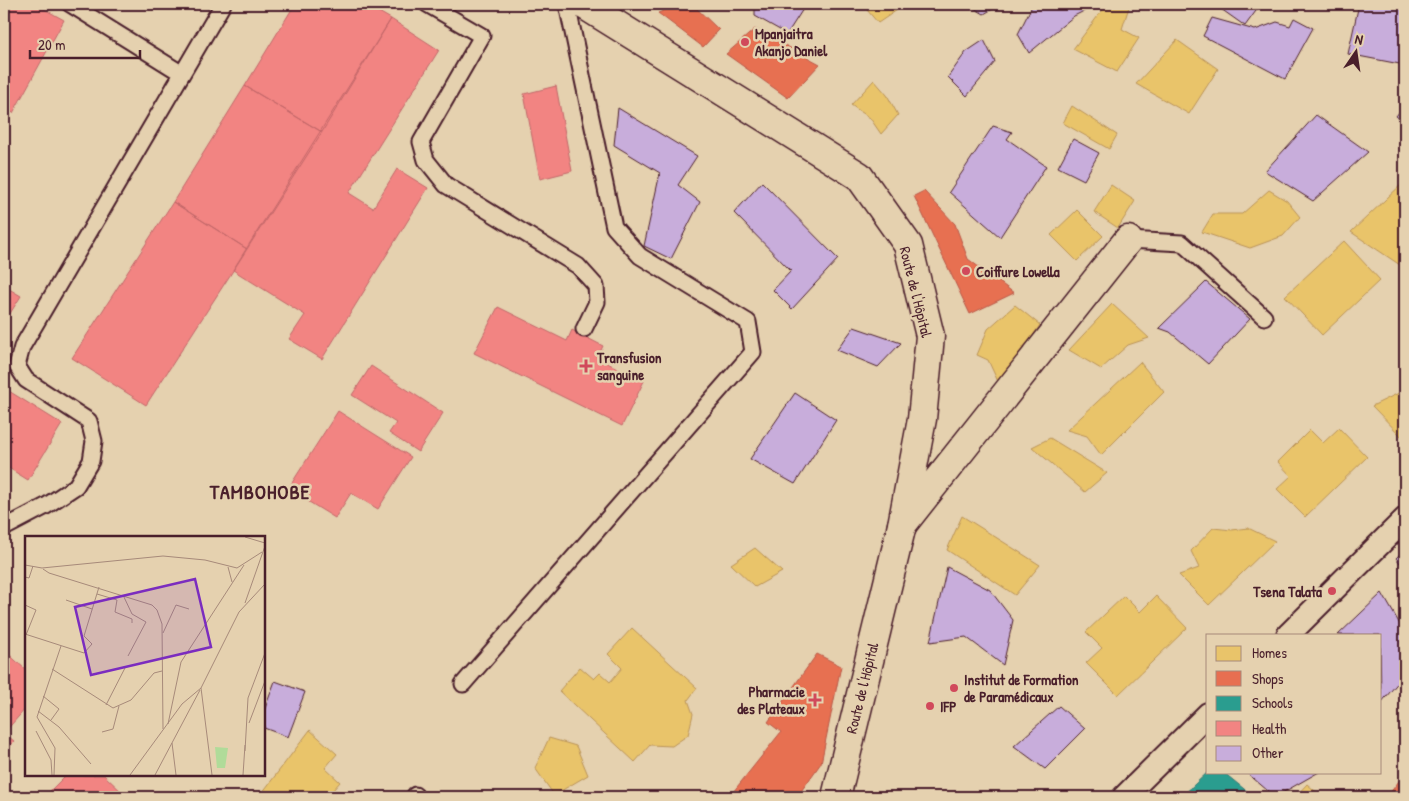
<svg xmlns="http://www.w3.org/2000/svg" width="1409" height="801" font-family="'Patrick Hand',sans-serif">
  <rect width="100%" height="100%" fill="#e5d1af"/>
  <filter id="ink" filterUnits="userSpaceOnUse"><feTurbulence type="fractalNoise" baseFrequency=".02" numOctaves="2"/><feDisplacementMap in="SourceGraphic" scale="10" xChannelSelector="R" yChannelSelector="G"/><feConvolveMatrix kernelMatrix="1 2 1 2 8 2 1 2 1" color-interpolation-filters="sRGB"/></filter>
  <g filter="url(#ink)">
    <path fill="#e9c46a" stroke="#b99257" d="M862 4H906L878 23Z
      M1107 4H1124L1129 7 1122 29 1139 38 1117 72 1073 49Z
      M1177 40 1218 69 1189 114 1136 84Z
      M874 80 887 95 898 115 881 134 870 118 851 105Z
      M1072 106 1117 135 1109 149 1063 123Z
      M1403 183 1405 185V265L1403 267 1351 232Z
      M1111 185 1135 201 1118 228 1094 212Z
      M1269 190 1287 201 1300 217 1283 236 1250 248 1202 232 1213 214H1242Z
      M1077 210 1103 236 1077 261 1051 235Z
      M1344 241 1380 280 1322 335 1285 296Z
      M1112 304 1149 338 1128 345 1101 369 1069 350Z
      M1015 305 1040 325 1000 386 988 360 977 355 988 329Z
      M1140 362 1164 392 1101 455 1087 436 1067 430Z
      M1405 390V436L1403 438 1372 406Z
      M1339 428 1367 457 1305 517 1277 489 1291 476 1278 462 1310 430 1323 443Z
      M1050 438 1107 473 1085 492 1032 447Z
      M962 516 1040 565 1015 595 947 550Z
      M1213 528 1232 530 1248 528 1275 541 1209 605 1179 575 1199 568 1191 551Z
      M755 548 782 572 755 587 731 564Z
      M1124 596 1140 612 1156 596 1187 628 1118 695 1086 663 1102 648 1086 632Z
      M632 628 697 688 688 700 693 714 688 735 672 746 650 745 635 762 559 691 580 667 594 679 600 673 610 682 622 668 608 654Z
      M310 730 337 754 325 768 340 782 333 790 340 797H259Z
      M549 738 576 746 588 775 554 795 535 768Z
      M1307 784 1322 797H1295Z"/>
    <path fill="#e76f51" stroke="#b85746" d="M681 4H692L719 30 703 47 658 13Z
      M755 29 820 64 788 98 726 54Z
      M924 191 955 224 968 259 1014 293 970 314 914 196Z
      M817 654 841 666 821 763 797 797H729L781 732 768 722Z
      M1405 773V797H1387Z"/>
    <path fill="#2a9d8f" stroke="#347771" d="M1208 772H1223L1254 797H1181Z"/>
    <path fill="#f28482" stroke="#c06668" d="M4 4H35L64 20 13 113 4 108Z
      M295 4H365L391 19 322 132 245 86Z
      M391 19 439 50 349 193 373 208 397 169 428 188 322 359 289 339 305 315 233 270Z
      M245 86 322 132 247 249 173 202Z
      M556 86 572 171 540 179 524 94Z
      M173 202 247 249 146 405 72 358Z
      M4 286 21 296 4 323Z
      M498 307 567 341 572 330 603 346 597 358 644 381 622 426 474 353Z
      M371 366 443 413 418 452 389 433 396 423 352 395Z
      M4 388 62 424 28 480 4 465Z
      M338 411 411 457 378 509 351 493 335 518 288 489Z
      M4 650 26 670V708L4 733 14 741 4 752Z
      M66 775H104L125 795 123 797H44Z"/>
    <path fill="#c8addb" stroke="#4a1f2b" d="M755 4H794L803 9 787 34 755 16Z
      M967 4H1001L984 14Z
      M1033 4H1093L1090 8 1074 16 1029 53 1018 34Z
      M1214 4H1261L1245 26Z
      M1359 4H1405V65L1348 54Z
      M1212 18 1255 30 1277 22 1290 26 1294 18 1313 28 1285 79 1203 36Z
      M984 40 995 62 967 96 948 77 966 52Z
      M1405 105V123L1396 116Z
      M618 108 697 156 678 185 700 202 671 259 644 246 660 173 614 145Z
      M1316 115 1368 152 1313 201 1265 171Z
      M993 126 1012 132 1007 139 1046 166 1000 237 949 192Z
      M1073 139 1099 153 1084 180 1058 167Z
      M762 182 838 259 792 309 773 290 791 271 734 213Z
      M1206 282 1250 319 1208 364 1170 332 1159 328Z
      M854 327 901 343 878 367 837 350Z
      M795 393 836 420 795 484 750 459Z
      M1405 549V569L1396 558Z
      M947 567 990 590 1013 620 1003 665 966 637 930 642Z
      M1382 593 1405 633V674L1381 703 1380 635H1338Z
      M275 681 305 692 288 737 264 728V711Z
      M1059 706 1085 729 1045 769 1014 746Z
      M1246 772H1319L1275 797Z"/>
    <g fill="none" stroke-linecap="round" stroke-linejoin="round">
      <g stroke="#4a1f2b" stroke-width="19">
        <path id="service" d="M70 4 181 73
          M427 4 482 36 421 142 426 160 446 185 578 266 596 286 597 302 584 329
          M1128 240 1182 243 1264 317
          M4 528 46 506 76 486 91 461 94 441 89 421 26 380 17 366 22 347 223 4
          M463 684 753 352 748 322 640 256 614 227 567 4
          M414 797 415 795"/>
      </g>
      <g stroke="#4a1f2b" stroke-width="26">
        <path id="pedestrian" d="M1288 635 1405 519
          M1124 797 1208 714"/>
      </g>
      <g stroke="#4a1f2b" stroke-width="31">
        <path id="minor" d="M902 525 1128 240"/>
      </g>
      <g stroke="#4a1f2b" stroke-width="31">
        <path id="tertiary" d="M583 4 859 176 908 245 930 336 922 419 902 525 836 797"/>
      </g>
      <use href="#service" stroke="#e5d1af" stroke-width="15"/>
      <use href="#pedestrian" stroke="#e5d1af" stroke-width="22"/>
      <use href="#minor" stroke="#e5d1af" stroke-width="28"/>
      <use href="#tertiary" stroke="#e5d1af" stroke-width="28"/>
    </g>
  </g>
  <g fill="#d1495b" stroke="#e5d1af" stroke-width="2">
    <circle cx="745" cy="42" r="5"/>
    <circle cx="966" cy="271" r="5"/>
    <path d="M583.5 358.5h5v5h5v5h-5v5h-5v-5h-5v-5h5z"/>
    <circle cx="1332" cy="591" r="5"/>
    <circle cx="954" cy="688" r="5"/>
    <path d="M812.5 692.5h5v5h5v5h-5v5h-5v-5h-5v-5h5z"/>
    <circle cx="930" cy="706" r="5"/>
  </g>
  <g text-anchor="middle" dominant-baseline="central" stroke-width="5" stroke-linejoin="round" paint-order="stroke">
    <g font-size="15" font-weight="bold" fill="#4a1f2b" stroke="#e5d1af" text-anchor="start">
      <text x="755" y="33">Mpanjaitra<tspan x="755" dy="17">Akanjo Daniel</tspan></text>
      <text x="976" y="271">Coiffure Lowella</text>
      <text x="597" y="357">Transfusion<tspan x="597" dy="17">sanguine</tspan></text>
      <text x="1322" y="591" text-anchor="end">Tsena Talata</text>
      <text x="964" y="679">Institut de Formation<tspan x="964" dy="17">de Paramédicaux</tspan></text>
      <text x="805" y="691" text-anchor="end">Pharmacie<tspan x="805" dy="17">des Plateaux</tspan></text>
      <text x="940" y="706">IFP</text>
    </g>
    <g font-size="15" fill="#4a1f2b" stroke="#e5d1af">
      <text transform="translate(916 292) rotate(76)">Route de l'Hôpital</text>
      <text transform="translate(862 688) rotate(-76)">Route de l'Hôpital</text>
    </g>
    <g font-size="20" font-weight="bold" letter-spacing="1" fill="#4a1f2b" stroke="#e5d1af">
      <text x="260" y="491">TAMBOHOBE</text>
    </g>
  </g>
  <g transform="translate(25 536)">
    <rect width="240" height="240" fill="#e5d1af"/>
    <path d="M190 211 203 212 200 232H192Z" fill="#b0db99"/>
    <path fill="none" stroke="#a78a7a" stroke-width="1" d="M220 1 240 7M0 29 17 32 138 20 180 24 212 32 237 16M203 31 207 46M18 33 24 37 127 69 132 74 137 88 138 193M0 41 4 42 8 30M72 58 92 64 90 76 107 83V87M98 59 107 78 121 86 103 120M41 64 67 73M220 67 240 10M0 69 11 74 1 99M138 97 151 69 164 73M0 98 59 117 67 108 59 100 74 51M27 133 88 172 106 164 129 137 137 135M18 160 34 173 26 184M81 169 101 130M13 175 34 191 66 228M224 187 240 145M143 188 156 126 219 29M11 195 26 224 27 239M77 196 88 193 94 170M147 207 151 239M220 215 223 162 240 117M29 239 30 212 12 181 36 110M105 239 157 168 176 152M130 239 175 154M187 239 176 152 214 76 240 48M218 239 220 209"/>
    <path fill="#7b2cbf" fill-opacity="0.15" stroke="#7b2cbf" stroke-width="2.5" d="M170 43 186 111 66 139 50 71Z"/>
    <rect width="240" height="240" fill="none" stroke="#4a1f2b" stroke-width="2.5"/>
  </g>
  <rect width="1409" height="801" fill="none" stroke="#e5d1af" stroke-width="20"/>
  <rect x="10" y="10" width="1389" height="781" fill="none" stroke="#4a1f2b" stroke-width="2" filter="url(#ink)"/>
  <rect x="1206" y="634" width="175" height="140" fill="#e5d1af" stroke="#a78a7a"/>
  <rect x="1216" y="646" width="25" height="15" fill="#e9c46a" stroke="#a78a7a"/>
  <text x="1252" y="658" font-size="15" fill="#4a1f2b">Homes</text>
  <rect x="1216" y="671" width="25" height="15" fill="#e76f51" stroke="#a78a7a"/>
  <text x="1252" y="684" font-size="15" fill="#4a1f2b">Shops</text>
  <rect x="1216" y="696" width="25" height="15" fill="#2a9d8f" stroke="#a78a7a"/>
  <text x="1252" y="708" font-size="15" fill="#4a1f2b">Schools</text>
  <rect x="1216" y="721" width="25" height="15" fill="#f28482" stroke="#a78a7a"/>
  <text x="1252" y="734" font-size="15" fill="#4a1f2b">Health</text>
  <rect x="1216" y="746" width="25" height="15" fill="#c8addb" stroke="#a78a7a"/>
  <text x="1252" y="758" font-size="15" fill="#4a1f2b">Other</text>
  <g transform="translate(1356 52) rotate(13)" stroke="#e5d1af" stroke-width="4" paint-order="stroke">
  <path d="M0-4L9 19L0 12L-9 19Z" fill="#4a1f2b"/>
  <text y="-8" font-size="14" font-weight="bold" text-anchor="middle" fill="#4a1f2b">N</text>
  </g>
  <path d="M30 50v8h110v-8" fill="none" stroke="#4a1f2b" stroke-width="2.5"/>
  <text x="38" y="50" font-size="15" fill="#4a1f2b" stroke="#e5d1af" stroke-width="4" paint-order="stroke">20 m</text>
</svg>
